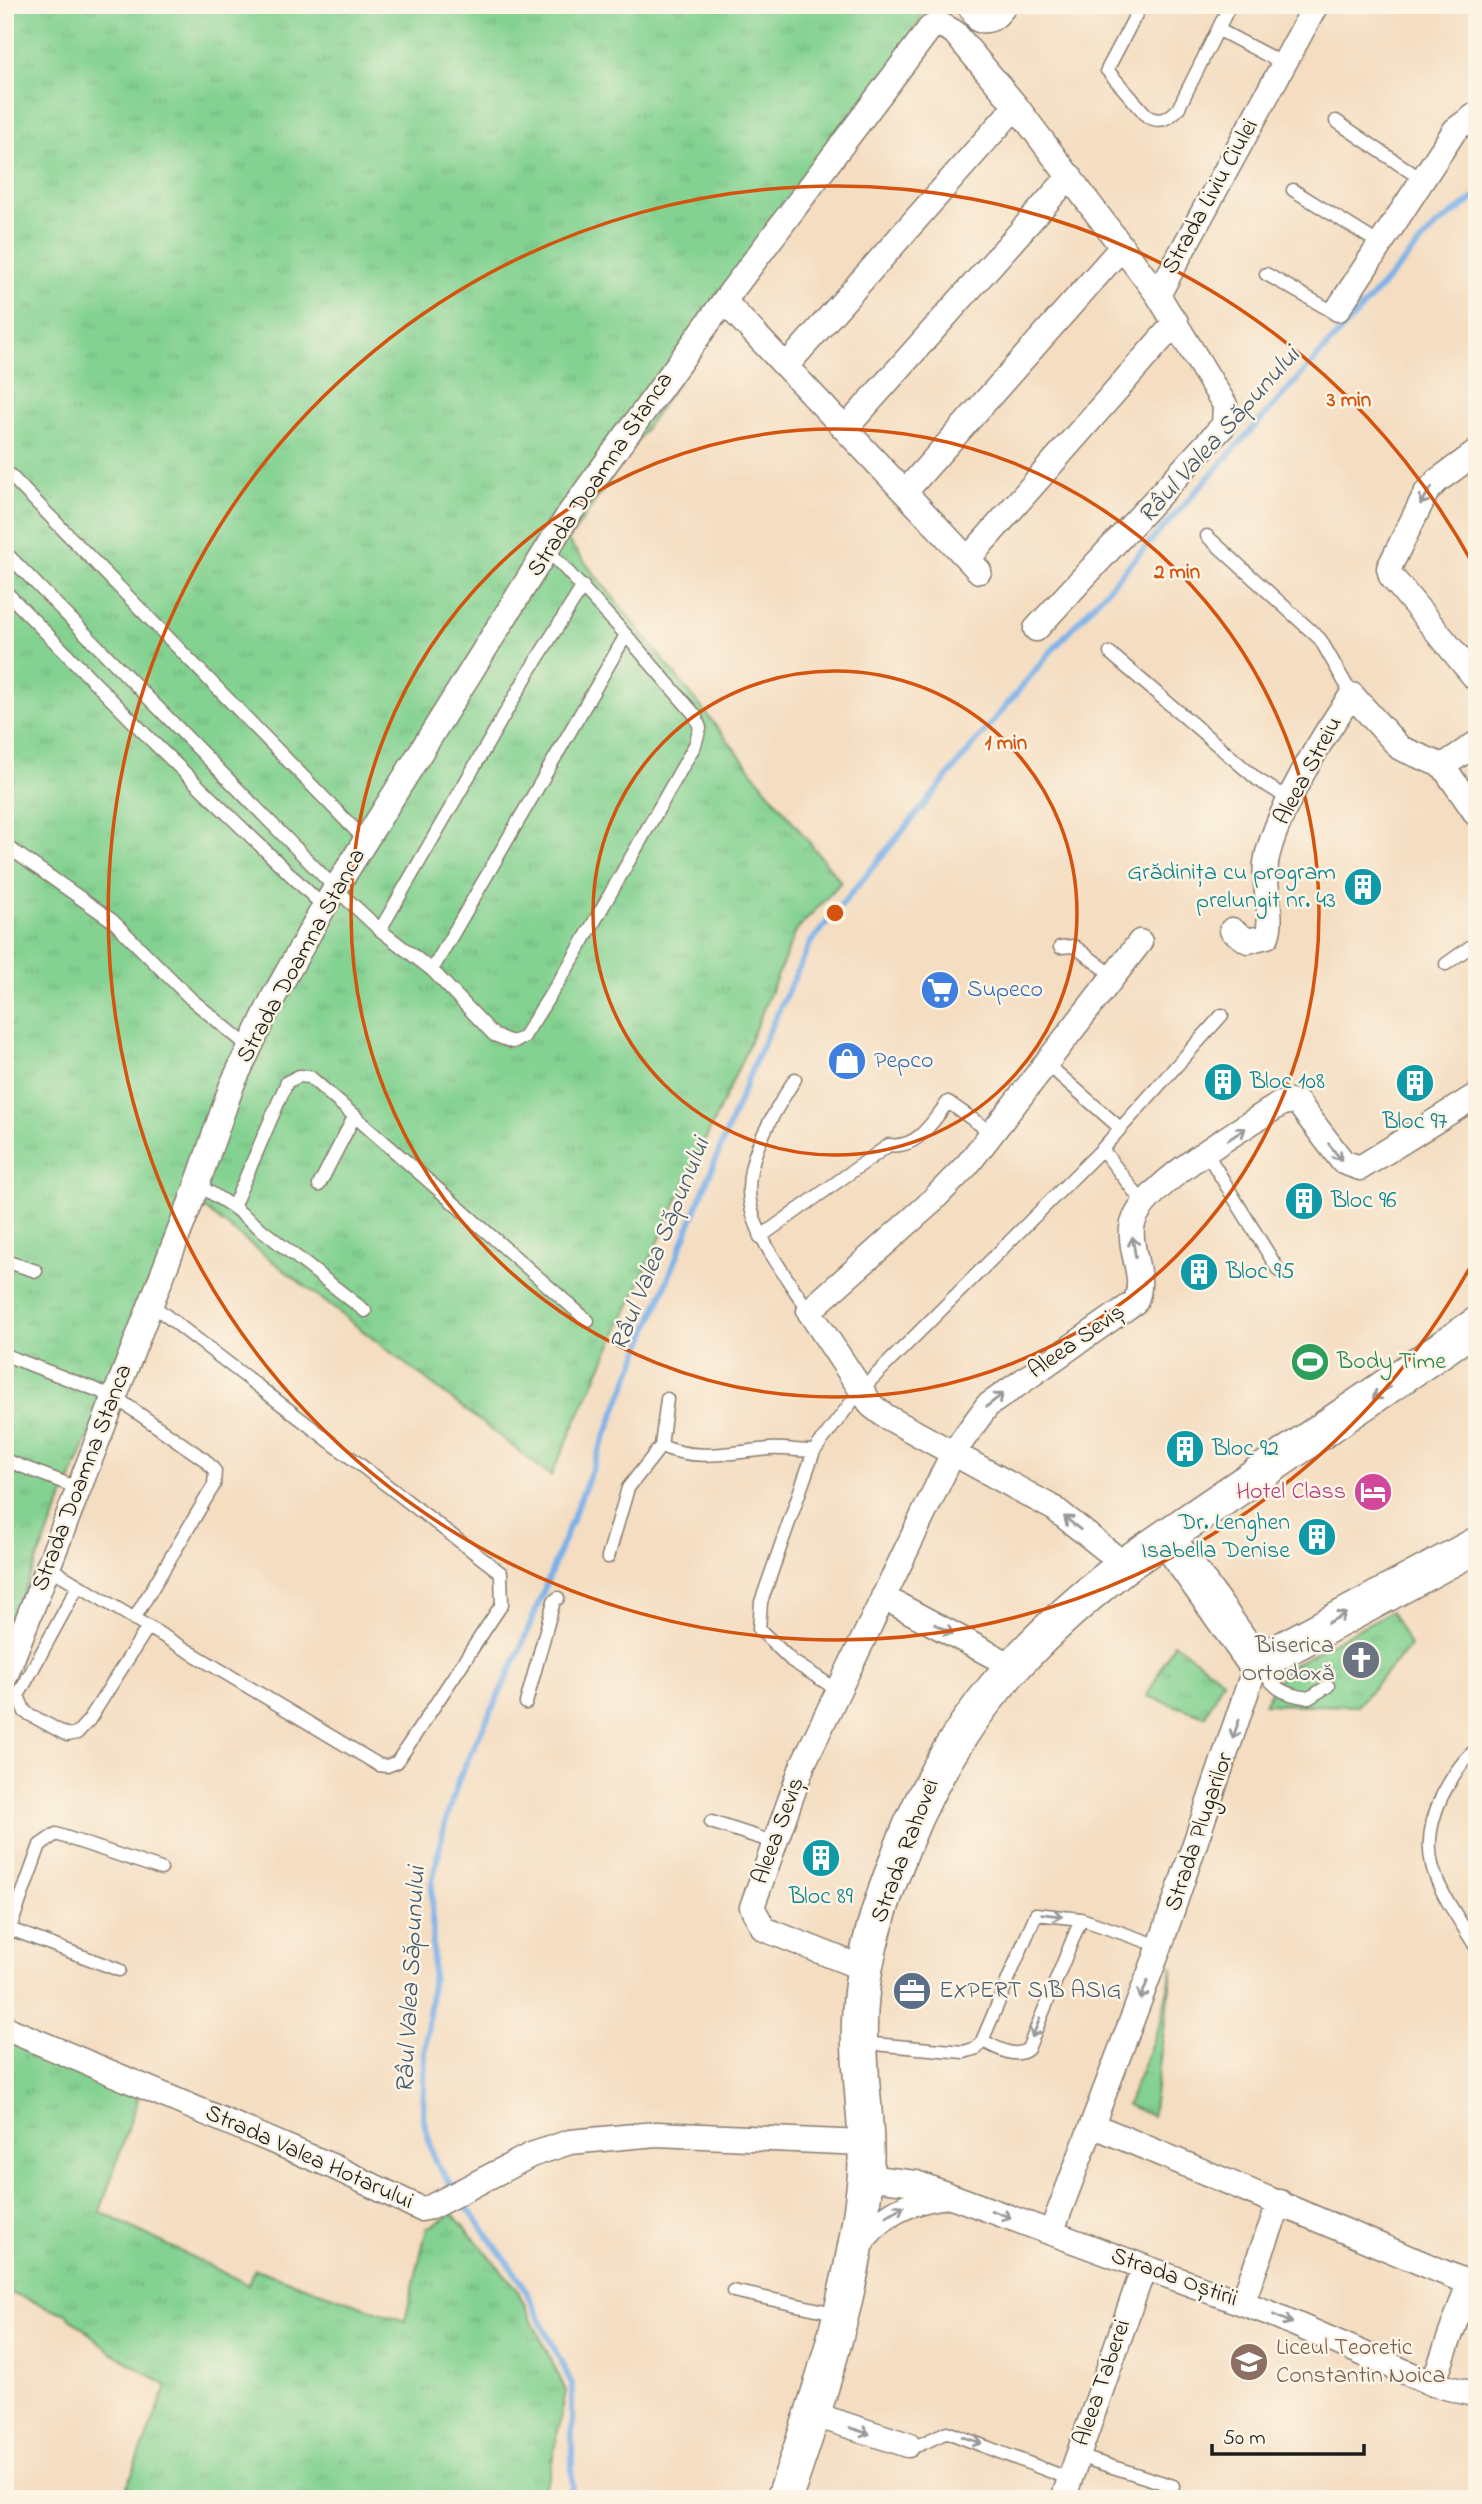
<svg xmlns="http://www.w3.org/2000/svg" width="1482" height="2504" font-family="'Indie Flower',sans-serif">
  <defs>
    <pattern id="grass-tufts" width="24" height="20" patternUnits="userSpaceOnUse" patternTransform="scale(1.75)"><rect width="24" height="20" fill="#83d291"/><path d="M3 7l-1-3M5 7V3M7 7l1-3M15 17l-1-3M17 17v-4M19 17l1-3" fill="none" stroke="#71b47c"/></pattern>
  </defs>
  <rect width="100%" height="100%" fill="#fcf5e5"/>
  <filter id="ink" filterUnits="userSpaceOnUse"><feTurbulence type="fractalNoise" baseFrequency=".0143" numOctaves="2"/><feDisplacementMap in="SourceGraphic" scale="14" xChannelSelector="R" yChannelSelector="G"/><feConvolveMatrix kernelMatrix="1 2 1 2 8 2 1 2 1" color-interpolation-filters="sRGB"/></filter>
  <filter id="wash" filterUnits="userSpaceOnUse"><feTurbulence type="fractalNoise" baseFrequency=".00686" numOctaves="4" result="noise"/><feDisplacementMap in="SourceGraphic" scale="28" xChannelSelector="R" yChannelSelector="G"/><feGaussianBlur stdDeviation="1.57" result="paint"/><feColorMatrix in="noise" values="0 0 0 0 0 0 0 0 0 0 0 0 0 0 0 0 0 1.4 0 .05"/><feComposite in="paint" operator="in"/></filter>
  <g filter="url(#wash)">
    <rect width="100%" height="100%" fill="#f4ddc1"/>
    <path fill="url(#grass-tufts)" stroke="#507756" stroke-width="2" d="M5 5H921L924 9 911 43 568 541 841 882 796 931 742 1060 551 1476 192 1199 156 1274 5 1637Z
      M1391 1611 1410 1646 1357 1706 1264 1704 1285 1669Z
      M1174 1643 1223 1680 1205 1716 1147 1696Z
      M1173 1966 1152 2116 1127 2105 1161 2020Z
      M5 2036 140 2092 100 2212 249 2285 255 2269 405 2321 427 2228 453 2214 516 2287 566 2391 549 2477 538 2499H122L167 2386 110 2351 66 2314 5 2291Z"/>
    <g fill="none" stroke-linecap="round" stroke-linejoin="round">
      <path stroke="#7ab1e9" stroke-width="6" d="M453 2187 435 2161 423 2118 425 2053 433 1972 432 1883 444 1827 459 1778 520 1650 755 1061 811 942 1047 656 1435 227 1477 196
        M461 2199 521 2281 572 2384V2488L564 2499"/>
    </g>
  </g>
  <g filter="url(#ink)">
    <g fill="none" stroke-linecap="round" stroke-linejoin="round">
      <g stroke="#887c6e" stroke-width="15">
        <path id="lane" d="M1141 5 1107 70 1148 117C1161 123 1168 119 1178 109L1230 5
          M1219 30 1284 64
          M1336 121 1421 179
          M1293 190 1380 244
          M1266 274 1330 310 1338 309
          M5 470 366 841
          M1207 536 1320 639 1352 695
          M5 552 336 889 380 930 432 970 494 1035 512 1042 523 1038 573 959 695 745 700 728 695 715 626 635 547 549
          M5 591 153 742 324 907
          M1110 653 1258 780 1291 800
          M5 845 113 921 191 999 249 1047
          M380 930 529 672 583 586
          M1060 947 1074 946 1114 976
          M1446 964 1477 942
          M432 970 626 635
          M1047 1064 1120 1128
          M795 1079C725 1188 739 1210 809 1311
          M1102 1149 1143 1203
          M1207 1154 1279 1271
          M197 1184 233 1207 365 1311
          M319 1185 355 1115
          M233 1207 287 1082 299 1076 310 1077 588 1321
          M760 1237 889 1145C918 1149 932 1122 948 1102L992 1133
          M5 1261 36 1271
          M5 1355 115 1397 205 1460 215 1471 214 1485 134 1619
          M661 1446C698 1462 732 1452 770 1449 784 1448 799 1451 814 1451
          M5 1460 78 1488
          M608 1557 628 1488 661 1446 667 1399
          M48 1567 379 1765 387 1766 397 1762 502 1604 501 1573 151 1304
          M78 1586 18 1696 25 1712 67 1735 77 1733 89 1720 148 1627
          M1259 1667C1276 1689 1281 1694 1309 1698L1328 1686
          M836 1689 792 1661 759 1629 761 1602 814 1451 860 1391 1102 1149 1222 1015
          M526 1703 554 1601 558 1598
          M1477 1749C1461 1761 1451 1779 1442 1796 1411 1862 1444 1893 1477 1949
          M711 1822 773 1842
          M1081 1919 1028 2049C1014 2060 997 2047 982 2041L1036 1914 1081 1919 1160 1946
          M10 1929 119 1970
          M5 1942 40 1845 56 1834 161 1869
          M862 2043 964 2052 977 2048 982 2041
          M733 2291 839 2314
          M908 2445H919L947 2432 1070 2479
          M1078 2456 1173 2486"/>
      </g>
      <g stroke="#887c6e" stroke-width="27">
        <path id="street" d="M969 5 979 20C993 22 997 15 1005 5
          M1158 295 1316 5
          M1338 309 1455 130 1477 114
          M787 365 1016 106
          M846 428 1070 176
          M1477 452 1437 481 1426 493 1389 568 1391 576 1477 680
          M905 492 1122 247
          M968 559 1176 322
          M979 571 724 301 930 28 939 24 954 32 1016 106 1158 295 1225 405 1224 425 1036 629
          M1443 766 1477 815
          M1443 766 1477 743
          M1232 930 1248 941 1267 936C1275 914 1261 883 1267 857 1279 808 1322 736 1352 695L1400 748 1443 766
          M1125 1565 1055 1509 885 1416 872 1406 809 1311 927 1206 968 1164 1140 942
          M883 1597 1012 1666
          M5 1677 192 1199 232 1085 273 998 324 907 569 514 724 301
          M865 1969 764 1929 752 1907 803 1764 953 1453 987 1406 1135 1302C1147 1278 1129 1253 1132 1228 1137 1187 1245 1128 1280 1104L1291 1101 1298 1103 1343 1162 1360 1168 1477 1095
          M5 2028 334 2167 421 2209 431 2207 531 2155 570 2142 656 2134 864 2143
          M1092 2125 1469 2283 1433 2384
          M865 2177 916 2183 1272 2314 1433 2384 1477 2395
          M1051 2233 1160 1946 1256 1664
          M856 2249C879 2216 908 2200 948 2196
          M1242 2303 1280 2202
          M812 2414 908 2445
          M1063 2499 1144 2267"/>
      </g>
      <g stroke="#887c6e" stroke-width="38">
        <path id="secondary" d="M1167 1538 1256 1664 1477 1545
          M784 2499C820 2396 854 2289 865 2181 870 2125 856 2068 860 2011 862 1966 875 1920 891 1877 939 1740 1010 1654 1125 1565L1477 1325"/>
      </g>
      <use href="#lane" stroke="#fff" stroke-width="12"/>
      <use href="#street" stroke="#fff" stroke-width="24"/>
      <use href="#secondary" stroke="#fff" stroke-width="35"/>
    </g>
    <defs><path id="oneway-shaft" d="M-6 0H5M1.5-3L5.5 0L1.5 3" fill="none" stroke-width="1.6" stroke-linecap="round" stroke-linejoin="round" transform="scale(1.75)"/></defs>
    <g stroke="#999">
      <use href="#oneway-shaft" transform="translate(1426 496) rotate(124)"/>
      <use href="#oneway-shaft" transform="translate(1237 1134) rotate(-34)"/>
      <use href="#oneway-shaft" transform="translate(1335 1152) rotate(52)"/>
      <use href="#oneway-shaft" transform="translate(1134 1247) rotate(-99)"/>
      <use href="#oneway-shaft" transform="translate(1381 1393) rotate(145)"/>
      <use href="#oneway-shaft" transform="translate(995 1400) rotate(-38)"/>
      <use href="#oneway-shaft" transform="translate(1072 1523) rotate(-141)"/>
      <use href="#oneway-shaft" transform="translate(1337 1618) rotate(-28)"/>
      <use href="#oneway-shaft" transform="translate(944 1629) rotate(28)"/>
      <use href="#oneway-shaft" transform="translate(1236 1729) rotate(109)"/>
      <use href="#oneway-shaft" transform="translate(1052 1915) rotate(7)"/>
      <use href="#oneway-shaft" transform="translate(1144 1990) rotate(111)"/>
      <use href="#oneway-shaft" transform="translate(1036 2028) rotate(112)"/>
      <use href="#oneway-shaft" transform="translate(895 2211) rotate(-30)"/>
      <use href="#oneway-shaft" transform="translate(1001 2214) rotate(20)"/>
      <use href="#oneway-shaft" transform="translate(1283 2319) rotate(24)"/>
      <use href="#oneway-shaft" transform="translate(860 2431) rotate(17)"/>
      <use href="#oneway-shaft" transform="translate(972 2440) rotate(19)"/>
    </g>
  </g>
  <g fill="none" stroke="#d4530e" stroke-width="3.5">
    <circle cx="835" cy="913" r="242"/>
    <circle cx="835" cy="913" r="484"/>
    <path d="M1474 1260A727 727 0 1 1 1474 566"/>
  </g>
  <defs>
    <g id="building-disc" transform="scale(2.0125)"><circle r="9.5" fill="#0f9aa8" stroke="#fcf5e5"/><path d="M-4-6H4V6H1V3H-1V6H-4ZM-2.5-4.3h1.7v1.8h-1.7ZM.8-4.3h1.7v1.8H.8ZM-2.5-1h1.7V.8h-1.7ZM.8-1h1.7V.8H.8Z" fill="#fff"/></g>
    <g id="supermarket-disc" transform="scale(2.0125)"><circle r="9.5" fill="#3f7fe0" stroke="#fcf5e5"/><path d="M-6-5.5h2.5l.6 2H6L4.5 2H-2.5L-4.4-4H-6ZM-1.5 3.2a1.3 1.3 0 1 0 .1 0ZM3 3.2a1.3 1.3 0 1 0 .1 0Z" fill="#fff"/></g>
    <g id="shop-disc" transform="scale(2.0125)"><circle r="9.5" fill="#3f7fe0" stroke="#fcf5e5"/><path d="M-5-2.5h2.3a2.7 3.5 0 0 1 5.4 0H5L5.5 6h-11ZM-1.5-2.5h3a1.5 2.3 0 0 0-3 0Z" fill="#fff"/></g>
    <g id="stadium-disc" transform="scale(2.0125)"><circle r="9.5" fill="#2e9e5b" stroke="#fcf5e5"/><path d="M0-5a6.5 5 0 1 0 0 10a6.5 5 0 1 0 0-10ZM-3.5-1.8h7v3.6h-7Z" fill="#fff"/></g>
    <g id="hotel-disc" transform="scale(2.0125)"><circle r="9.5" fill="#d1479c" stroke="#fcf5e5"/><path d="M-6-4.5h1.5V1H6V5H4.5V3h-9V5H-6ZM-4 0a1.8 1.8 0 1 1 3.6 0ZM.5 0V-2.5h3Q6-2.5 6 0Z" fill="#fff"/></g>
    <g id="church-disc" transform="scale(2.0125)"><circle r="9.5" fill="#6b7280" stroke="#fcf5e5"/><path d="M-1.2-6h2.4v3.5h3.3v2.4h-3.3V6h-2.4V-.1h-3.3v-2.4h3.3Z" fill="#fff"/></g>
    <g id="office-disc" transform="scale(2.0125)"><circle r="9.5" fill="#5c6f8a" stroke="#fcf5e5"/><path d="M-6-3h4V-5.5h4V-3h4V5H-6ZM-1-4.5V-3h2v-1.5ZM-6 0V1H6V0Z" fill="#fff"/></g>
    <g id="school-disc" transform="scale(2.0125)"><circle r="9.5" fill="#8d6e63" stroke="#fcf5e5"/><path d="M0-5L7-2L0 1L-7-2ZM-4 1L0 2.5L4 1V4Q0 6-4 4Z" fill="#fff"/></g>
  </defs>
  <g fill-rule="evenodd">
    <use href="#building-disc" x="1363" y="887"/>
    <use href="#supermarket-disc" x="940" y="990"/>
    <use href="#shop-disc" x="847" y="1061"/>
    <use href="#building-disc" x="1223" y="1082"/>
    <use href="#building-disc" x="1415" y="1083"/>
    <use href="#building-disc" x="1304" y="1201"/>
    <use href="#building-disc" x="1199" y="1272"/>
    <use href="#stadium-disc" x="1310" y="1362"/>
    <use href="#building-disc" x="1185" y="1449"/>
    <use href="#hotel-disc" x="1373" y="1492"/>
    <use href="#building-disc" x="1317" y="1537"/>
    <use href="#church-disc" x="1361" y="1660"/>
    <use href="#building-disc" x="821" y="1858"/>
    <use href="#office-disc" x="912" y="1991"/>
    <use href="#school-disc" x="1249" y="2362"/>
  </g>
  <g text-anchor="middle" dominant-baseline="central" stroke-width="5" stroke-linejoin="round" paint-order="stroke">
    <g font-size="24" fill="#1c1c1c" stroke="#fcf5e5">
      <text transform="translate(1211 197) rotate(-61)">Strada Liviu Ciulei</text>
      <text transform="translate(601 475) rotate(-56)">Strada Doamna Stanca</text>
      <text transform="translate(1309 771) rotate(-62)">Aleea Streiu</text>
      <text transform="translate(302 956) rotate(-61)">Strada Doamna Stanca</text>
      <text transform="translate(1077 1342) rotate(-35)">Aleea Seviș</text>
      <text transform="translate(83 1478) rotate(-69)">Strada Doamna Stanca</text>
      <text transform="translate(779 1831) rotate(-70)">Aleea Seviș</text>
      <text transform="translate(1200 1832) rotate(-71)">Strada Plugarilor</text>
      <text transform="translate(906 1851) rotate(-69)">Strada Rahovei</text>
      <text transform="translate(309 2158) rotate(24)">Strada Valea Hotarului</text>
      <text transform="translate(1174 2278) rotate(20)">Strada Oștirii</text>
      <text transform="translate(1103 2383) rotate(-71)">Aleea Taberei</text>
    </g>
    <g font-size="24" fill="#0d838f" stroke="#fcf5e5" text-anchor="start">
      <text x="1336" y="873" text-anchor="end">Grădinița cu program<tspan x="1336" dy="28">prelungit nr. 43</tspan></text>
      <text x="1250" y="1082">Bloc 108</text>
      <text x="1415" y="1122" text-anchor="middle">Bloc 97</text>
      <text x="1331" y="1201">Bloc 96</text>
      <text x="1226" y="1272">Bloc 95</text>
      <text x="1212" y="1449">Bloc 92</text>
      <text x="1290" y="1523" text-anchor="end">Dr. Lenghen<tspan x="1290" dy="28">Isabella Denise</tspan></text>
      <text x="821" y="1897" text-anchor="middle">Bloc 89</text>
    </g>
    <g font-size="24" fill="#366cbe" stroke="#fcf5e5" text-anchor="start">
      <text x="967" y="990">Supeco</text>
      <text x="874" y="1061">Pepco</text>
    </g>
    <g font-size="24" fill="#27864d" stroke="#fcf5e5" text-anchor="start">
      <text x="1337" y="1362">Body Time</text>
    </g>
    <g font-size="24" fill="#b23c85" stroke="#fcf5e5" text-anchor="end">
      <text x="1346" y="1492">Hotel Class</text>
    </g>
    <g font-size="24" fill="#5b616d" stroke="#fcf5e5" text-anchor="end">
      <text x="1334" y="1646">Biserica<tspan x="1334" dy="28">Ortodoxă</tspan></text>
    </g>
    <g font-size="24" fill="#4e5e75" stroke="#fcf5e5" text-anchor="start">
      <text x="939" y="1991">EXPERT SIB ASIG</text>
    </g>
    <g font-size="24" fill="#785e54" stroke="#fcf5e5" text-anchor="start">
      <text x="1276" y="2348">Liceul Teoretic<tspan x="1276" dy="28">Constantin Noica</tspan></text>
    </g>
    <g font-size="26" font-style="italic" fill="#42586e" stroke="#fcf5e5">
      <text transform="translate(1220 436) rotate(-48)">Râul Valea Săpunului</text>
      <text transform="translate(661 1245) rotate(-68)">Râul Valea Săpunului</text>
      <text transform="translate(412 1980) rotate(-87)">Râul Valea Săpunului</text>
    </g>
  </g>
  <circle cx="835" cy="913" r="10" fill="#d4530e" stroke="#fcf5e5" stroke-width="3.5"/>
  <g font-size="21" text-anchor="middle" font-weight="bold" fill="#d4530e" stroke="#fcf5e5" stroke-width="5" stroke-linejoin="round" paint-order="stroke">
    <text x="1349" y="406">3 min</text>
    <text x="1177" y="578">2 min</text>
    <text x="1006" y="749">1 min</text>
  </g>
  <rect width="1482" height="2504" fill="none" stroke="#fcf5e5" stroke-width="28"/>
  <path d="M1212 2444v10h152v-10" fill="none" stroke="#1c1c1c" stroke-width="3.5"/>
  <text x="1223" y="2444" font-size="21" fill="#1c1c1c" stroke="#fcf5e5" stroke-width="5" paint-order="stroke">50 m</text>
</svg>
